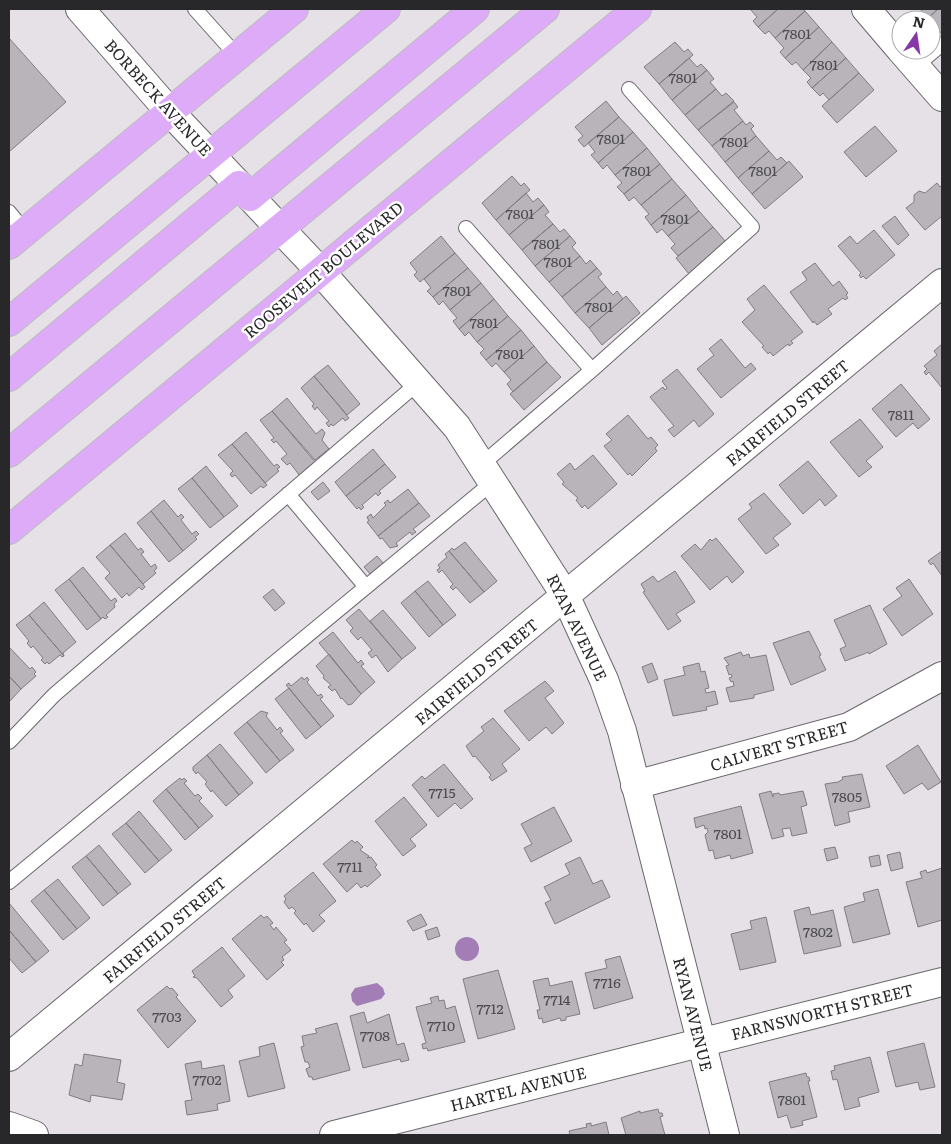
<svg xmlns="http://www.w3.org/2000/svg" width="951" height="1144" font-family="Literata,serif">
  <rect width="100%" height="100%" fill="#e5e1e7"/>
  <path fill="#a37db6" d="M455 949a12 12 0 1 1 24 0a12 12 0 1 1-24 0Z
    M377 983 383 988 385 994 381 999 357 1006 352 1001 351 994 355 988Z"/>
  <path fill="#b8b4ba" stroke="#807d82" d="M750 9H778L758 27 753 21 757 17Z
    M778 9H803L805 11 775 38 769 31 765 34 758 27Z
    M920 9H938L928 18Z
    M938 9H942V34L928 18Z
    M805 11 819 27 785 58 780 52 784 48 775 38Z
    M819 27 832 42 803 70 796 62 792 65 785 58Z
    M9 38 66 102 9 152Z
    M675 42 684 52 688 49 693 55 659 84 644 67Z
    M832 42 846 58 812 88 807 82 811 78 803 70Z
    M689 58 697 67 701 64 707 70 672 100 659 84Z
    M846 58 859 73 829 100 823 93 820 96 812 88Z
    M707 70 714 79 710 82 716 89 685 115 672 100Z
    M859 73 874 90 837 123 822 106Z
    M716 89 722 96 726 93 734 101 698 130 685 115Z
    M606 101 619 117 584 147 578 140 583 136 575 127Z
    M734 102 738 107 734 110 743 121 712 146 698 130Z
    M619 117 633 132 598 163 591 155 595 152 588 143Z
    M743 121 746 125 750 122 754 126 751 129 756 136 725 162 712 146Z
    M875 126 897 151 866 177 844 152Z
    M633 132 647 148 615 175 607 165 603 169 598 163Z
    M756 136 769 151 738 178 725 162Z
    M647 148 660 164 624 194 617 187 622 183 615 175Z
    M769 151 777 160 781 157 787 163 752 194 738 178Z
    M789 161 803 177 765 209 752 194Z
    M660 164 672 179 641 205 634 197 629 201 624 194Z
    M512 176 521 186 524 183 530 190 496 220 482 203Z
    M672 179 686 195 651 225 645 217 649 214 641 205Z
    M937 183 940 187 942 185V216L925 230 906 208 914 202V195L919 191 925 193Z
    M526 193 533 202 538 198 544 205 509 235 496 220Z
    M686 195 699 211 668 236 662 229 657 233 651 225Z
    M544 205 549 212 545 215 553 224 522 250 509 235Z
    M699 211 713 227 678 256 671 248 675 244 668 236Z
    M895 216 909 235 898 245 882 226Z
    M553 224 560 232 564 229 570 236 535 266 522 250Z
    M713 227 726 242 689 274 676 258Z
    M874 230 895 255 866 279 863 276 861 278 859 275 861 273 838 246 850 236 857 244Z
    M441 236 455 253 420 282 414 275 417 272 410 263Z
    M570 236 576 243 572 247 580 256 549 282 535 266Z
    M455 253 468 268 433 297 427 291 431 288 424 279Z
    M580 256 586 264 590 260 597 268 562 297 549 282Z
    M815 263 833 286 839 281 848 293 846 295 848 298 845 300 843 298 828 309 832 314 817 325 814 321 813 323 790 292 807 280 802 272Z
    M468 268 481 283 450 310 443 301 439 305 433 297Z
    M597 268 602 274 598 277 606 287 575 313 562 297Z
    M481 283 494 299 459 329 453 321 457 318 450 310Z
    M764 285 803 332 791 341 793 343 789 346 788 344 773 356 770 352 768 354 762 347 764 346 742 322 755 310 747 299Z
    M606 287 613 295 617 291 623 299 589 328 575 313Z
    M626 296 640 313 602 345 589 328Z
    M494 299 508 316 477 342 469 332 465 336 459 329Z
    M508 316 521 330 486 360 480 353 484 349 477 342Z
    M521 330 534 346 504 372 496 363 492 367 486 360Z
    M721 339 745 368 751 363 756 369 721 398 697 369 714 355 709 349Z
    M942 344V388L929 372 926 375 924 372 927 369 924 366 937 355 934 351Z
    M534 346 547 362 513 392 507 384 511 380 504 372Z
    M547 362 561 377 524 410 510 394Z
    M328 365 360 404 347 415 314 376Z
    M677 369 714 414 699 427 694 420 674 437 668 430 674 426 650 397 663 387 665 390 667 388 662 381Z
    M314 376 349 418 345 421 343 418 333 426 331 424 329 427 326 423 329 421 317 407 315 410 312 406 314 404 301 388Z
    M901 384 930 419 918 429 913 423 896 437 872 409Z
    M287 398 316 434 322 429 325 433 322 440 329 449 315 460 272 411Z
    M272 411 316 463 300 476 290 463 287 465 281 459 287 454 276 441 274 443 271 440 274 438 260 420Z
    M628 415 648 439 651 437 658 445 655 448 657 451 632 476 630 473 628 475 604 446 612 440 606 434Z
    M860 419 883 447 866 461 872 467 859 477 830 442Z
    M246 432 274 466 277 464 280 467 277 469 279 471 265 483 232 444Z
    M232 444 267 485 263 488 261 486 251 494 235 475 232 477 230 474 233 471 218 455Z
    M373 449 385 464 346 496 335 482Z
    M593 455 617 484 588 509 585 505 582 508 576 500 578 498 562 484 564 482 557 474 570 463 575 470Z
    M808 461 837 496 825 506 820 499 803 514 779 485Z
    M385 464 396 477 379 491 381 493 378 496 376 493 362 505 364 507 361 510 359 507 357 509 346 496Z
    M206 466 238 506 224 517 192 478Z
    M192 478 224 517 210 528 178 489Z
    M323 482 330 491 318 500 311 492Z
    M408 489 419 503 378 536 367 522 369 521 367 517 371 514 373 518 386 505 384 503 388 500 390 503Z
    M764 493 791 524 773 538 779 545 766 554 738 519 752 508 749 504Z
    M164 500 178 517 181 514 184 517 181 520 192 534 196 531 199 534 195 537 197 539 183 551 151 511Z
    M419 503 430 516 413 529 416 532 412 535 410 532 396 543 398 546 390 548 382 538 380 539 378 536Z
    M151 511 183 551 169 562 137 523Z
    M125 533 138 550 141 548 144 552 141 554 151 567 155 564 157 568 154 571 156 573 143 584 110 545Z
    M716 538 744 572 732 583 727 576 710 590 681 556 695 544 701 550 710 539 712 541Z
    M465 542 497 581 484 592 449 551 452 548 454 550Z
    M110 545 143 584 145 587 142 590 139 587 129 596 127 593 122 598 105 578 110 573 96 557Z
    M449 551 484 592 470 603 456 587 453 590 450 587 453 584 442 570 439 573 437 570 440 568 438 565 447 557 445 554Z
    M942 551V576L933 563 931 565 928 561Z
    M377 556 384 564 371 575 364 567Z
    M83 567 111 601 115 598 117 601 114 604 115 607 106 615 108 617 105 619 103 617 101 619 69 579Z
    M675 571 695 602 676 614 681 621 668 630 643 592 645 591 641 584 653 576 658 582Z
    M69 579 101 619 87 630 55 590Z
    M909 579 933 614 902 636 883 609 902 596 896 588Z
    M428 581 456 615 443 625 415 591Z
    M273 589 285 603 275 611 263 597Z
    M415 591 443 625 429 637 401 603Z
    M44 602 76 642 63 653 64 656 29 615Z
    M870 605 887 644 869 654 868 652 864 654 845 661 840 649 846 646 834 620Z
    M359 609 402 659 388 672 376 655 372 658 368 653 372 650 361 637 358 640 350 631 353 628 346 620Z
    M383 610 416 648 402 659 370 621Z
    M29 615 64 656 62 657 60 655 49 664 47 662 45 664 41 660 43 658 33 646 31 648 27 643 29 641 16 625Z
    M809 631 821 655 819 656 826 670 791 685 773 643Z
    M333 632 358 663 361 660 364 664 361 666 375 682 361 694 319 643Z
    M9 647 30 669 32 667 36 672 34 674 36 676 21 689 9 676Z
    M741 652 743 656 749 654 750 658 766 655 774 690 754 695V698L730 702 726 688 734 686 733 681 731 682 729 678 732 677 731 674 729 675 726 666 729 665 724 658Z
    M329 654 361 694 352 704 348 705 342 698 341 699 335 689 332 691 328 687 331 685 323 678 324 676 316 666Z
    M652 663 658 679 648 683 642 667Z
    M699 663 701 672 705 671 709 688 705 689 706 693 715 691 718 704 706 707 707 710 673 716 664 680 685 675 683 667Z
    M9 676 21 689 10 701 9 700Z
    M302 677 304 680 307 677 309 680 307 682 318 696 321 694 323 697 320 699 334 716 321 727 286 685 289 683 291 686Z
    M545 681 554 691 545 698 564 723 552 734 546 727 529 741 504 711Z
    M289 688 321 727 306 739 275 699Z
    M261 711 268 713 266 716 277 730 280 727 283 731 280 733 294 750 280 761 247 722Z
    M493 718 520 749 502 764 507 771 492 781 489 777 491 775 475 756 473 757 466 746 484 731 481 727Z
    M247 722 280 761 266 773 234 733Z
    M220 744 253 783 239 795 207 755Z
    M918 745 941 782 928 790 922 783 904 794 886 766Z
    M207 755 239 795 226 806 212 790 211 792 205 784 207 782 198 772 196 774 193 770V767Z
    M444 764 473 799 461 809 455 803 438 817 412 785 422 776 425 779Z
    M862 774 870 807 848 812 850 822 835 826 825 784 838 782 843 779 842 777Z
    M180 778 182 780 184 778 187 781 184 783 195 796 198 794 202 798 199 801 213 816 199 828 166 789Z
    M166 789 199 828 185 840 153 801Z
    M771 791 773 797V794L779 793 780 795 803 791 807 805 801 807 807 833 792 836 790 828 782 829 784 836 772 839 759 794Z
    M404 797 427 825 410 839 416 846 403 856 375 821Z
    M741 806 753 853 731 859 730 855 715 859 713 850 709 851 705 835 708 832 707 828 705 829 704 825 696 828 694 818Z
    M554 807 572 841 531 862 524 848 532 844 521 824Z
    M139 811 172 850 159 861 126 823Z
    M126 823 159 861 145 873 112 834Z
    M352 840 355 843 357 841 363 847 360 850 369 856 367 858 371 857 377 865 375 867 381 875 367 887 365 885 361 888 357 883 347 892 323 864Z
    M99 845 131 884 118 894 86 856Z
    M835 847 838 858 827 861 824 849Z
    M900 852 903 868 891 871 887 855Z
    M879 855 881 865 871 867 869 857Z
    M86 856 118 894 103 906 72 867Z
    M580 857 593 884 602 880 610 897 555 924 545 903 551 900 544 887 570 874 565 864Z
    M942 868V920L918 927 906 882 922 878 920 872 926 870 927 873Z
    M313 872 336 901 319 915 325 921 313 932 306 923 304 925 294 913 296 911 292 907 289 909 284 902 286 899 284 896Z
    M58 879 90 918 77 929 44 890Z
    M878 889 890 934 853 943 844 907 865 901 863 893Z
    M44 890 77 929 63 940 31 901Z
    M9 903 49 951 36 962 9 930Z
    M809 907 811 915 833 910 841 946 804 954 794 911Z
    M421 914 427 925 413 931 407 921Z
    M261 915 264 918 267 916 273 923 270 925 274 930 276 927 287 940 284 942 291 950 282 957 284 960 281 962 284 965 267 980 232 939Z
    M766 917 776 962 740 970 731 934 752 929 750 921Z
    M437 927 440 936 428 940 425 931Z
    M9 930 36 962 22 973 9 958Z
    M222 947 245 976 228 990 233 997 221 1007 197 978 193 977 195 976 192 971Z
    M620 956 633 998 594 1009 585 973 607 968 605 960Z
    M498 970 515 1029 478 1039 463 979Z
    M548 978 550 986 572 981 580 1014 566 1017V1020L561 1021 560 1018 543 1023 542 1018 539 1019 537 1010H540L533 981Z
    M167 986 170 989 172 988 178 995 176 997 196 1021 168 1048 137 1010Z
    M438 996 439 1001 444 1000 446 1009 455 1006 465 1042 428 1051 427 1048 423 1049 422 1044 426 1043 416 1007 432 1003 430 998Z
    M364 1012 367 1023 389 1014 397 1045 404 1043 409 1060 401 1062 400 1059 363 1068 350 1016Z
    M337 1023 350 1070 313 1080 312 1077H309L306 1069 310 1067 308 1062H305L301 1047 304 1046 302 1036 317 1033 315 1029Z
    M274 1043 285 1088 248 1097 239 1061 260 1056 259 1047Z
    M924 1043 935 1087 920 1090 918 1082 896 1087 887 1052Z
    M84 1054 121 1060 117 1082 125 1084 122 1100 91 1095 90 1102 69 1095 75 1064 82 1066Z
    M870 1057 879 1092 858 1098 860 1106 845 1110 837 1079 833 1080 831 1071 835 1070 834 1066Z
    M201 1061 202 1069 224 1065 230 1101 217 1104 218 1110 187 1115 185 1101 192 1100 185 1064Z
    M806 1073 807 1077H809L810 1081H808L817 1117 802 1121 803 1125 791 1128 787 1115 778 1118 769 1082Z
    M658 1109 659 1113H662L663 1116 660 1117 665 1135H626L621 1118 640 1111V1113Z
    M606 1122 609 1135H570L569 1131 587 1127 586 1124 591 1123V1126Z"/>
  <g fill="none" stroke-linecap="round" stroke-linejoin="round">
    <g stroke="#6a676c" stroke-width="16">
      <path id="lane" d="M195 9 237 56
        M916 66 942 44
        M9 212 25 232
        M466 228 592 370
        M481 465 592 370 752 227 629 89
        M288 494 366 587
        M9 742 54 695 418 383
        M9 882 493 482"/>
    </g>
    <g stroke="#6a676c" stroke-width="30">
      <path id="street" d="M866 9 901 50
        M901 50 942 97
        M635 785 849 727 942 676
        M9 1057 942 283
        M9 1126 34 1135
        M334 1135 942 982"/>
    </g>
    <g stroke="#6a676c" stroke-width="30">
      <path id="secondary" d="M80 9 170 112 320 271 457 427 565 595 604 680 622 731 725 1135"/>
    </g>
    <g stroke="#bebebf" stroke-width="30">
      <path id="highway" d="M250 197 475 9
        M9 245 294 9
        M9 322 386 9
        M9 377 239 185
        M9 453 545 9
        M9 530 637 9"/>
    </g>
    <use href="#lane" stroke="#fff" stroke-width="14"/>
    <use href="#street" stroke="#fff" stroke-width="28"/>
    <use href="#secondary" stroke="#fff" stroke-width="28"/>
    <use href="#highway" stroke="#ddabf7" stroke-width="28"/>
  </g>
  <g text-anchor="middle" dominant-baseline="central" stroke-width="5" stroke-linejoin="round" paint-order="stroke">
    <g font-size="14" fill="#4c4a4d">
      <text x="797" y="33">7801</text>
      <text x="824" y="64">7801</text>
      <text x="683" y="77">7801</text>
      <text x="611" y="138">7801</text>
      <text x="734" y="141">7801</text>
      <text x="637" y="170">7801</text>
      <text x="763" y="170">7801</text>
      <text x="520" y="213">7801</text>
      <text x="675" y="218">7801</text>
      <text x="546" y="243">7801</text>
      <text x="558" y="261">7801</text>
      <text x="457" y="290">7801</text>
      <text x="599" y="306">7801</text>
      <text x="484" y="322">7801</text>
      <text x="510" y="353">7801</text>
      <text x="901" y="414">7811</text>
      <text x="442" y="792">7715</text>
      <text x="847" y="796">7805</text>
      <text x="728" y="833">7801</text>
      <text x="350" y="866">7711</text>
      <text x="818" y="931">7802</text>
      <text x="607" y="982">7716</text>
      <text x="557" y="999">7714</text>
      <text x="490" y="1008">7712</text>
      <text x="167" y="1016">7703</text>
      <text x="441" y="1025">7710</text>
      <text x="375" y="1035">7708</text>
      <text x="207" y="1079">7702</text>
      <text x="792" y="1099">7801</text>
    </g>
    <g font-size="16" fill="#282729" stroke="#fff">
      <text transform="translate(159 97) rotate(48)">BORBECK AVENUE</text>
      <text transform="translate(323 269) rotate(-40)">ROOSEVELT BOULEVARD</text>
      <text transform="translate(787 412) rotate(-40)">FAIRFIELD STREET</text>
      <text transform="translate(578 627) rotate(64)">RYAN AVENUE</text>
      <text transform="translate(476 671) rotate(-40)">FAIRFIELD STREET</text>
      <text transform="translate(779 745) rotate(-16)">CALVERT STREET</text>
      <text transform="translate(164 929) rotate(-40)">FAIRFIELD STREET</text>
      <text transform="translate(822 1011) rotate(-14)">FARNSWORTH STREET</text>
      <text transform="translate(694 1014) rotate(76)">RYAN AVENUE</text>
      <text transform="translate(518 1088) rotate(-14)">HARTEL AVENUE</text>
    </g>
  </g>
  <rect width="951" height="1144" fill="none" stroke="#282729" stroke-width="20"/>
  <g transform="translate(916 35) rotate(13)"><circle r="24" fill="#ffffff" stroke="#a9a9a9"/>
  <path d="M0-4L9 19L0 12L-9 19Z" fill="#8637a8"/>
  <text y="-8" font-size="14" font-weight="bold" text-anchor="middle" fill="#282729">N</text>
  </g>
</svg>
